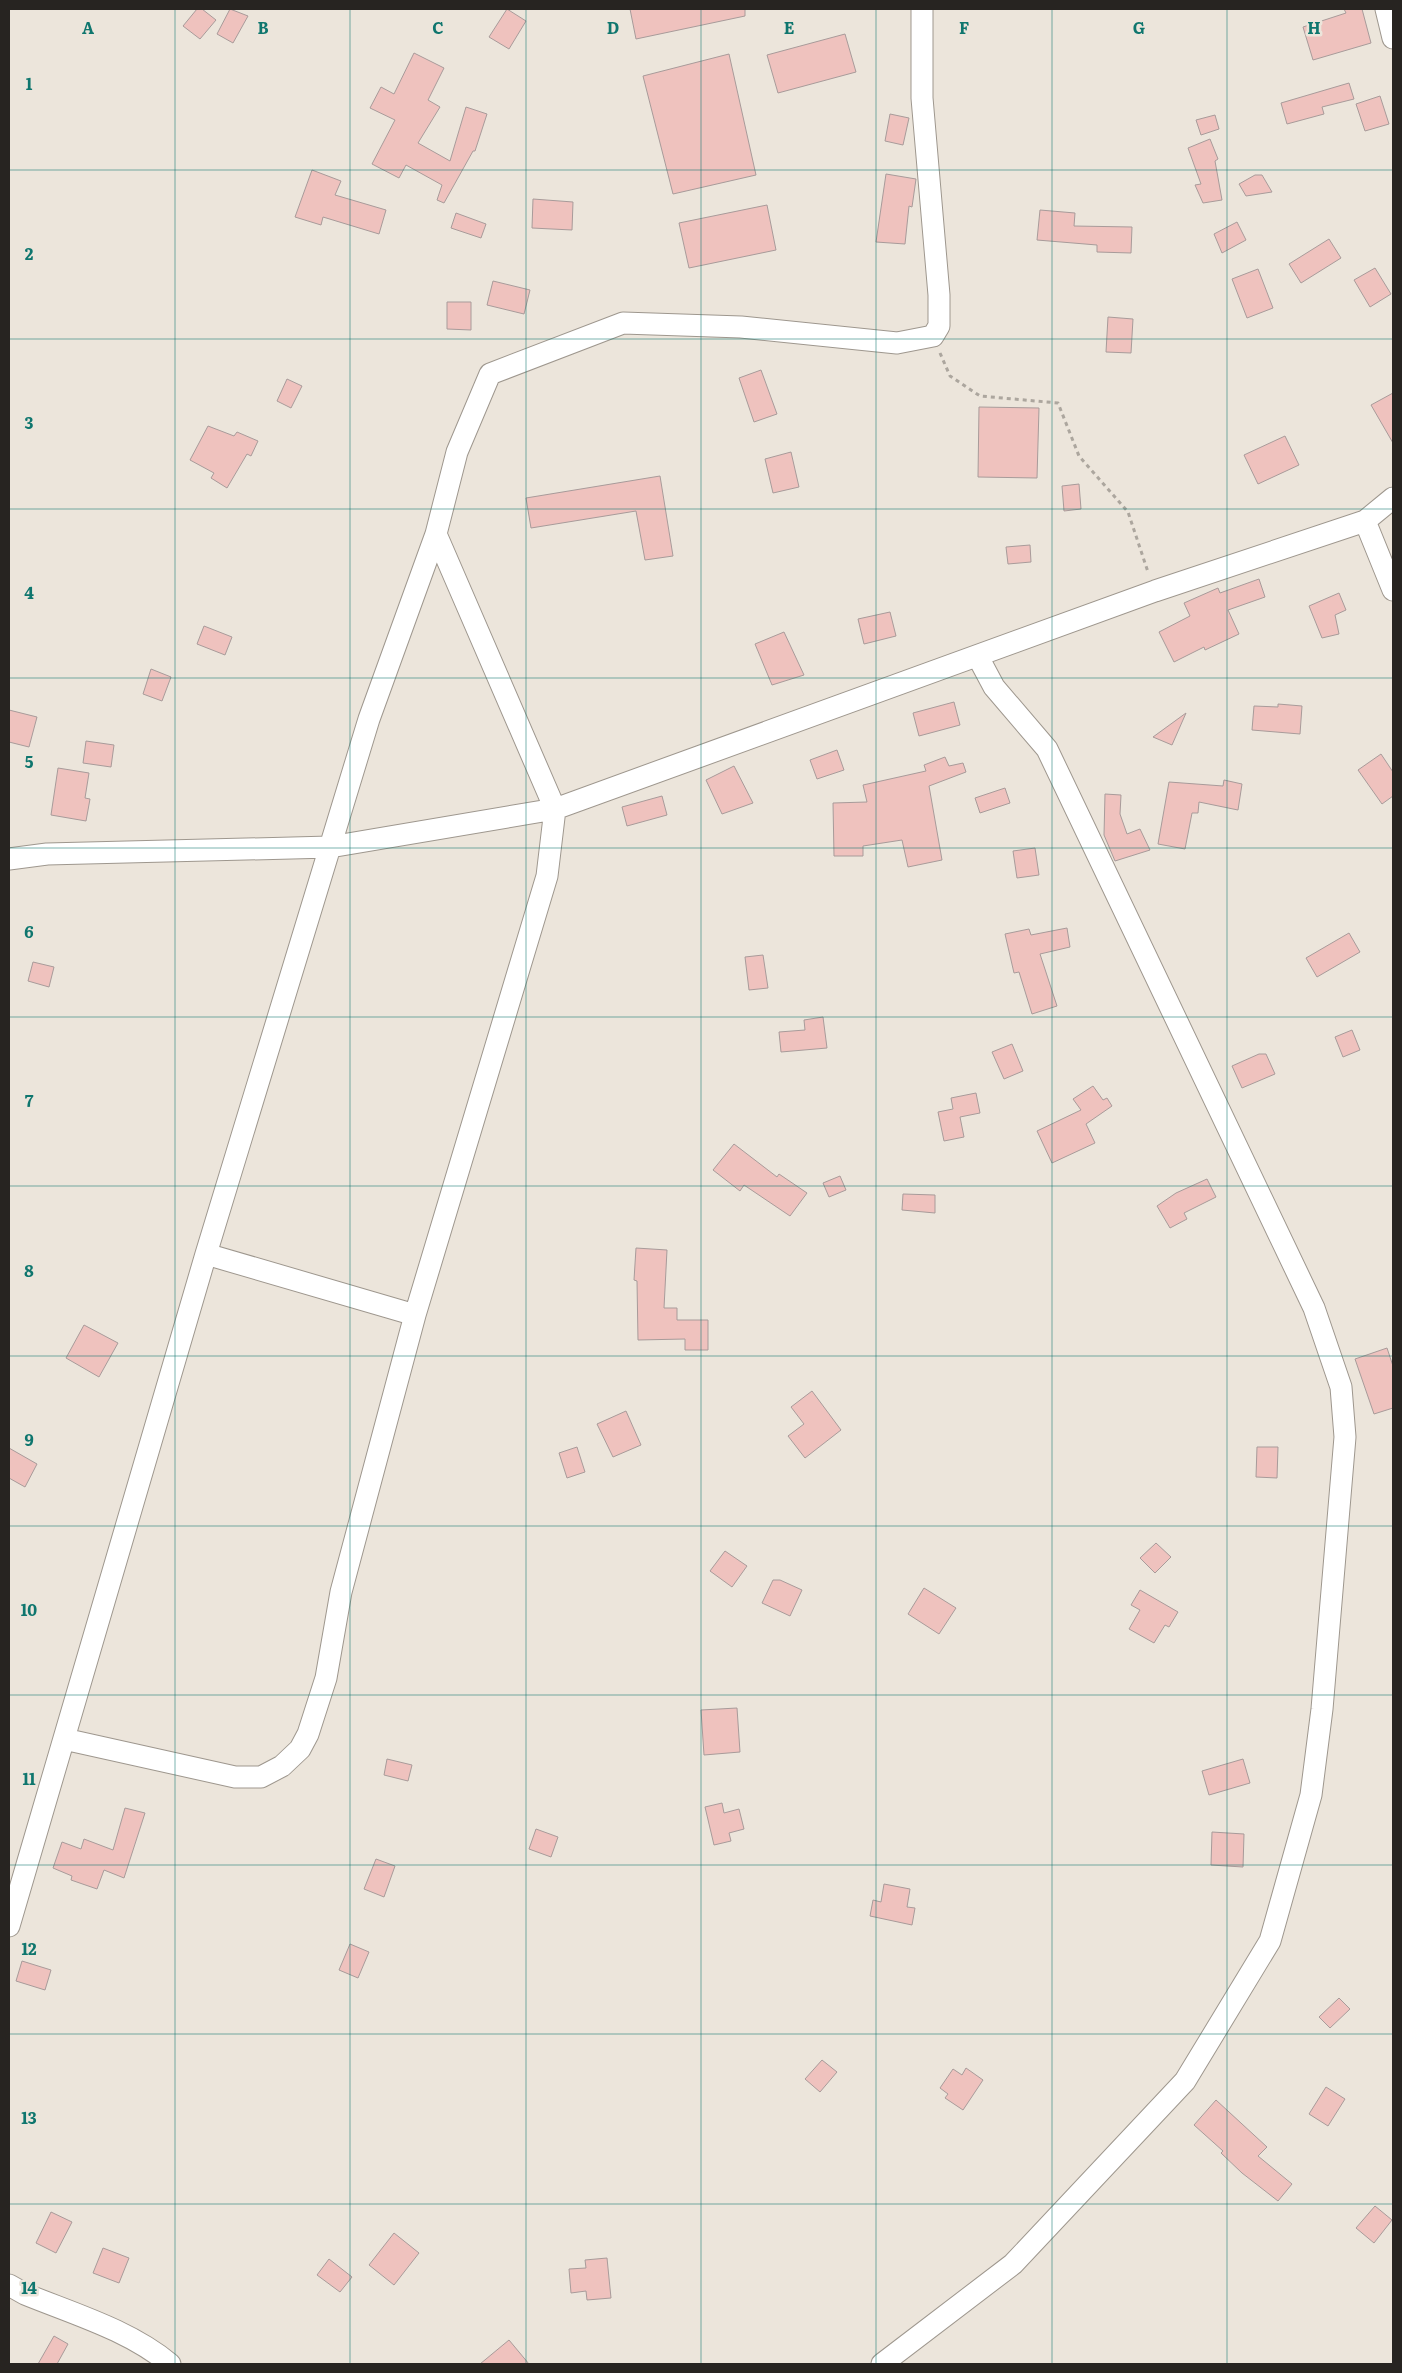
<svg xmlns="http://www.w3.org/2000/svg" width="1402" height="2373" font-family="Literata,serif">
  <rect width="100%" height="100%" fill="#ece5db"/>
  <path fill="#efc2be" stroke="#a89b9a" d="M197 9H202L216 20 200 39 183 26Z
    M230 9 248 16 233 43 217 34Z
    M507 9 526 21 509 49 489 37Z
    M630 9H745V16L636 39Z
    M1344 9H1362L1371 43 1313 60 1303 27 1346 13Z
    M845 34 856 72 778 93 767 55Z
    M414 53 444 68 428 100 440 107 418 143 450 161 466 107 487 114 475 151H473L444 203 437 200 442 185 406 165 399 178 372 164 395 120 370 108 381 87 394 94Z
    M729 54 756 175 673 194 643 76Z
    M1349 83 1354 99 1322 107 1324 114 1287 124 1281 103Z
    M1380 96 1389 124 1365 131 1356 104Z
    M890 114 909 118 903 145 885 141Z
    M1215 115 1219 129 1201 135 1196 120Z
    M1210 139 1218 159 1215 161 1222 200 1203 203 1195 185 1201 184 1188 148Z
    M312 170 341 181 335 195 386 210 379 234 323 217 321 225 295 217Z
    M886 174 916 179 912 207 909 206 905 244 876 242Z
    M1255 175H1262L1272 192 1246 196 1239 184Z
    M533 199 573 202 572 230 532 228Z
    M767 205 776 250 689 268 679 223Z
    M1040 210 1075 213 1074 226 1132 227 1131 253 1097 252V245L1037 240Z
    M456 213 486 224 481 238 451 228Z
    M1237 222 1246 240 1222 253 1214 234Z
    M1329 239 1341 258 1301 283 1289 264Z
    M1375 268 1391 294 1370 307 1354 280Z
    M1258 269 1273 308 1247 318 1232 279Z
    M493 281 530 290 524 314 487 305Z
    M447 302H471V330L447 329Z
    M1108 317 1133 319 1131 353 1106 352Z
    M761 370 777 414 754 422 739 378Z
    M287 379 302 386 291 408 277 401Z
    M1393 393V443L1371 405Z
    M979 407 1039 408 1037 478 978 477Z
    M208 426 234 436 237 432 258 441 251 456 247 454 227 488 211 478 214 473 190 460Z
    M1285 436 1299 465 1258 484 1244 455Z
    M791 452 799 487 773 493 765 459Z
    M660 476 673 556 645 560 636 511 531 528 526 498Z
    M1079 484 1081 509 1064 511 1062 486Z
    M1030 545 1031 562 1008 564 1006 547Z
    M1259 579 1265 597 1228 610 1239 634 1205 650 1204 647 1174 662 1159 632 1190 616 1184 603 1218 588 1220 593Z
    M1339 593 1346 610 1335 615 1339 634 1322 638 1309 606Z
    M890 612 896 636 864 644 858 619Z
    M204 626 232 637 225 655 197 644Z
    M784 632 804 675 772 685 755 644Z
    M151 669 171 677 162 701 143 694Z
    M954 702 960 725 919 736 913 713Z
    M1278 704 1302 706 1300 734 1252 730 1254 706 1278 707Z
    M9 710 37 717 29 747 9 742Z
    M1186 713 1172 745 1153 737Z
    M86 741 114 745 111 767 83 763Z
    M837 750 844 770 817 779 810 760Z
    M1381 754 1393 772V796L1382 804 1358 770Z
    M945 757 949 766 963 763 966 772 929 786 942 860 908 867 902 840 863 846V856H834L833 803 867 802 863 785 926 771 924 765Z
    M734 766 753 803 722 814 706 780Z
    M58 768 89 773 85 798 90 799 86 821 51 815Z
    M1224 780 1242 784 1238 810 1199 802 1198 813H1192L1185 849 1158 844 1169 782 1223 786Z
    M1005 788 1010 803 980 813 975 798Z
    M1105 794 1121 795 1120 814 1127 834 1140 829 1150 850 1115 861 1104 835Z
    M662 796 667 815 627 826 622 807Z
    M1035 848 1039 875 1017 878 1013 851Z
    M1067 928 1070 947 1040 954 1057 1006 1032 1014 1019 972 1014 973 1005 934 1029 929 1031 935Z
    M1349 933 1360 952 1317 977 1306 958Z
    M763 955 768 988 749 990 745 957Z
    M33 962 54 967 49 987 28 981Z
    M823 1017 827 1048 781 1052 779 1032 805 1030 804 1020Z
    M1352 1030 1360 1050 1343 1057 1335 1037Z
    M1012 1044 1023 1071 1004 1079 992 1052Z
    M1259 1054H1266L1275 1074 1242 1088 1232 1066Z
    M1093 1086 1103 1100 1107 1098 1112 1106 1086 1124 1095 1143 1052 1163 1037 1131 1081 1110 1073 1099Z
    M976 1093 980 1113 960 1117 964 1137 944 1141 938 1112 953 1109 951 1098Z
    M734 1144 777 1177 779 1174 807 1193 790 1216 744 1185 740 1191 713 1170Z
    M840 1176 846 1190 829 1197 823 1183Z
    M1207 1179 1216 1197 1184 1213 1187 1219 1170 1228 1157 1206 1176 1193Z
    M903 1194 935 1195V1213L902 1210Z
    M636 1248 667 1250 664 1308H677V1320H708V1350H685V1339L638 1340 637 1281 634 1280Z
    M84 1325 118 1343 99 1377 66 1358Z
    M1387 1348 1393 1366V1408L1374 1414 1355 1359Z
    M812 1391 841 1430 805 1458 788 1436 804 1424 791 1407Z
    M626 1411 641 1445 613 1457 597 1424Z
    M577 1447 585 1472 567 1478 559 1453Z
    M1257 1447H1278L1277 1478 1256 1477Z
    M9 1448 37 1464 25 1487 9 1478Z
    M1156 1543 1171 1557 1155 1573 1140 1558Z
    M725 1551 747 1566 732 1587 710 1571Z
    M773 1580H780L802 1590 790 1616 762 1603Z
    M924 1588 956 1608 939 1634 908 1614Z
    M1140 1590 1178 1612 1169 1627 1165 1625 1154 1643 1129 1629 1140 1610 1131 1605Z
    M737 1708 740 1752 704 1755 701 1710Z
    M387 1759 412 1765 408 1781 384 1775Z
    M1243 1759 1250 1783 1209 1795 1202 1771Z
    M722 1803 724 1813 739 1809 744 1829 729 1833 731 1841 714 1845 705 1807Z
    M125 1808 145 1813 124 1878 104 1870 97 1889 71 1880 72 1876 53 1868 62 1842 81 1849 84 1839 113 1850Z
    M536 1829 558 1837 551 1857 529 1849Z
    M1212 1832 1244 1834 1243 1867 1211 1865Z
    M376 1859 395 1866 384 1897 364 1889Z
    M884 1884 910 1889 907 1907 915 1908 912 1925 870 1916 873 1900 881 1902Z
    M350 1944 369 1952 358 1978 339 1970Z
    M22 1961 51 1970 45 1990 16 1981Z
    M1339 1998 1350 2009 1330 2028 1319 2017Z
    M822 2060 837 2072 820 2092 805 2079Z
    M966 2068 983 2080 963 2110 945 2098 948 2094 940 2088 953 2069 962 2075Z
    M1326 2087 1345 2099 1328 2126 1309 2114Z
    M1216 2100 1267 2147 1258 2156 1292 2184 1278 2201 1242 2173 1221 2153 1223 2151 1194 2125Z
    M1375 2206 1392 2220 1374 2243 1356 2228Z
    M51 2212 72 2222 56 2253 36 2243Z
    M394 2233 419 2253 394 2285 369 2265Z
    M103 2248 129 2258 119 2283 93 2273Z
    M607 2258 611 2298 587 2300 586 2291 571 2293 569 2269 586 2268 585 2260Z
    M329 2259 352 2277 340 2292 317 2275Z
    M54 2336 68 2344 57 2364H38Z
    M509 2340 529 2364H480Z"/>
  <g fill="none" stroke-linecap="round" stroke-linejoin="round">
    <g stroke="#9e978e" stroke-width="23">
      <path id="street" d="M1386 9 1393 38
        M1365 521 1393 590
        M9 859 47 854 330 847 555 809 1155 591 1365 521 1393 498
        M206 1254 415 1315
        M64 1739 235 1777H261L282 1766 300 1749 308 1734 326 1678 341 1592 415 1315 547 876 555 809 436 534
        M9 1926 206 1254 369 719 436 534 457 452 490 374 623 323 741 327 897 343 933 336 939 326V295L922 98V9
        M9 2285 25 2294C74 2314 129 2330 170 2364
        M882 2364 1013 2264 1185 2081 1270 1941 1311 1795 1322 1709 1345 1437 1341 1387 1314 1308 1047 749 994 687 978 657"/>
    </g>
    <path stroke="#aca69e" stroke-width="3" stroke-dasharray="4 4" stroke-linecap="butt" d="M940 353 950 376 980 396 1058 403 1079 456 1128 512 1148 572"/>
    <use href="#street" stroke="#fff" stroke-width="21"/>
  </g>
  <path fill="none" stroke="#0f766e" stroke-width="1" stroke-opacity="0.55" d="M175 9V2364M350 9V2364M526 9V2364M701 9V2364M876 9V2364M1052 9V2364M1227 9V2364M9 170H1393M9 339H1393M9 509H1393M9 678H1393M9 848H1393M9 1017H1393M9 1186H1393M9 1356H1393M9 1526H1393M9 1695H1393M9 1865H1393M9 2034H1393M9 2204H1393"/>
  <g font-size="16" text-anchor="middle" font-weight="bold" fill="#0f766e" stroke="#ece5db" stroke-width="5" stroke-linejoin="round" paint-order="stroke">
    <text x="88" y="34">A</text>
    <text x="263" y="34">B</text>
    <text x="438" y="34">C</text>
    <text x="613" y="34">D</text>
    <text x="789" y="34">E</text>
    <text x="964" y="34">F</text>
    <text x="1139" y="34">G</text>
    <text x="1314" y="34">H</text>
    <text x="29" y="90">1</text>
    <text x="29" y="260">2</text>
    <text x="29" y="429">3</text>
    <text x="29" y="599">4</text>
    <text x="29" y="768">5</text>
    <text x="29" y="938">6</text>
    <text x="29" y="1107">7</text>
    <text x="29" y="1277">8</text>
    <text x="29" y="1446">9</text>
    <text x="29" y="1616">10</text>
    <text x="29" y="1785">11</text>
    <text x="29" y="1955">12</text>
    <text x="29" y="2124">13</text>
    <text x="29" y="2294">14</text>
  </g>
  <rect width="1402" height="2373" fill="none" stroke="#272421" stroke-width="20"/>
</svg>
